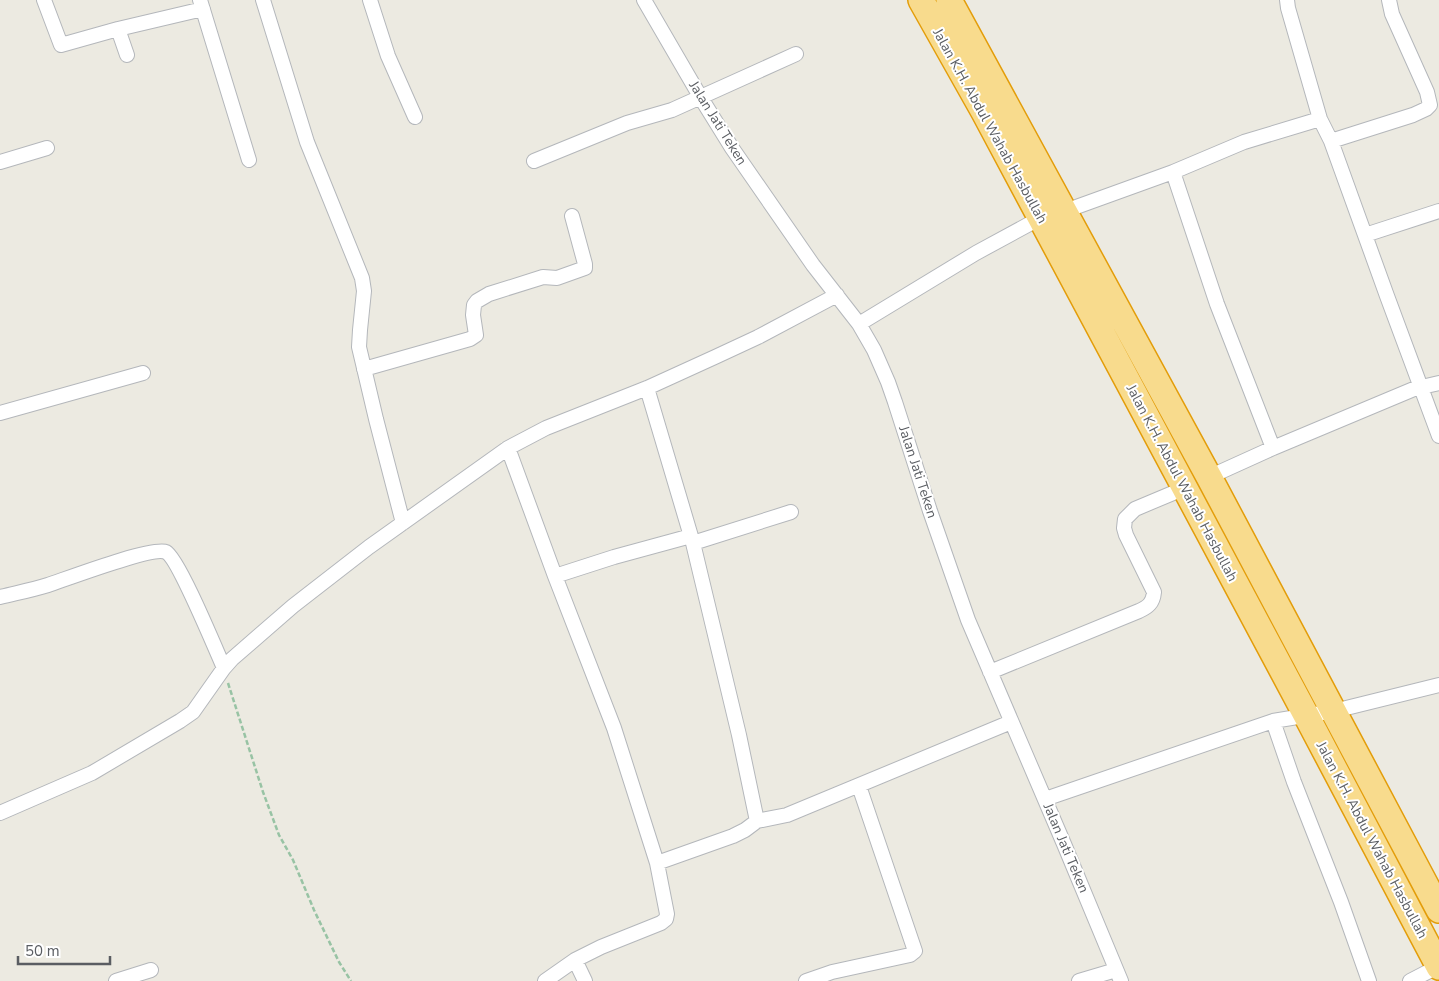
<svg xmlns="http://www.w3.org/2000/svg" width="1439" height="981" font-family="'Nunito Sans',sans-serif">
  <rect width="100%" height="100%" fill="#eceae1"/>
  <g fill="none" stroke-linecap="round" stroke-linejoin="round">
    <g stroke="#b4b7bb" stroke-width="16">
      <path id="street" d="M44 0 61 45 118 29
        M200 0 249 160
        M263 0 307 142 362 278 364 291 360 330 359 347 376 419 403 523
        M370 0 388 56 415 117
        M644 0 701 98 732 148 813 265 859 324 874 350 888 382 895 402 930 511 968 620 1064 844 1121 981
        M1287 0 1288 8 1320 119 1331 141 1387 296 1439 436
        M127 55 118 29 203 9
        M1331 141 1413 115 1426 109 1430 105 1427 92 1392 14 1389 0
        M534 161 627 123 672 110 796 54
        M0 162 47 148
        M1173 172 1217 304 1273 448
        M1065 211 1173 172 1244 142 1320 119
        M1365 235 1439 211
        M859 324 976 253 1033 222 1041 219
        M364 369 470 339 476 335 473 315 474 305 477 301 489 294 543 277 557 278 585 268V264L572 216
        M647 388 693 543 739 735 757 821 787 815 1011 722
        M0 413 143 373
        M508 448 555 576 614 728 657 863 667 914 666 919 661 923 601 947 575 960 545 981
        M1209 477 1273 448 1421 386H1426L1439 383
        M693 543 791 512
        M555 576 614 557 691 536
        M0 597C16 593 32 590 48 585 66 579 153 546 166 552 178 558 216 650 224 668
        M990 672 1139 611C1148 607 1153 603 1154 592L1126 535 1124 528 1125 519 1135 509 1185 488
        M1273 721 1294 782 1341 902 1369 981
        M1045 799 1273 721 1334 711 1439 685
        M0 813 92 773 180 721 193 712 224 668 232 659 293 606 369 547 508 448 546 428 647 388 715 357 758 337 837 295
        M657 863 733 836 745 830 757 821
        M575 960 585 981
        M116 981 151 970
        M806 981 832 972 910 955 915 951 859 786
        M1079 981 1116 970
        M1410 981 1439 966"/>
    </g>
    <g stroke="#e39d0a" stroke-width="28">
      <path id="highway" d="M921 0 984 112 1306 715 1439 967
        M949 0 1209 477 1439 910"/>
    </g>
    <path stroke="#98c3a4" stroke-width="2.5" stroke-dasharray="5 2.5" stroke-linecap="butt" d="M228 683 263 792 279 835 293 860 314 910 339 962 351 981"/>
    <use href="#street" stroke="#fff" stroke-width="14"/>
    <use href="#highway" stroke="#f8db8d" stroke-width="25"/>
  </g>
  <g text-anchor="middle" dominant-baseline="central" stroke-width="4" stroke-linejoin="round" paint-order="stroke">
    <g font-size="14" fill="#5a5d62" stroke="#fff">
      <text transform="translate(718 123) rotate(58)">Jalan Jati Teken</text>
      <text transform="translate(990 126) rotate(61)">Jalan K.H. Abdul Wahab Hasbullah</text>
      <text transform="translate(918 472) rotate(72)">Jalan Jati Teken</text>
      <text transform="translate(1182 483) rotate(62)">Jalan K.H. Abdul Wahab Hasbullah</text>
      <text transform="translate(1372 840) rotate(62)">Jalan K.H. Abdul Wahab Hasbullah</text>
      <text transform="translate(1066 848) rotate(67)">Jalan Jati Teken</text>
    </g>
  </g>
  <path d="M18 956v8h92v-8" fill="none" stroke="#5a5d62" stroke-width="2.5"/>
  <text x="25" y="956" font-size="15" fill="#5a5d62" stroke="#ffffff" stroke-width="4" paint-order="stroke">50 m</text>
</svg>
